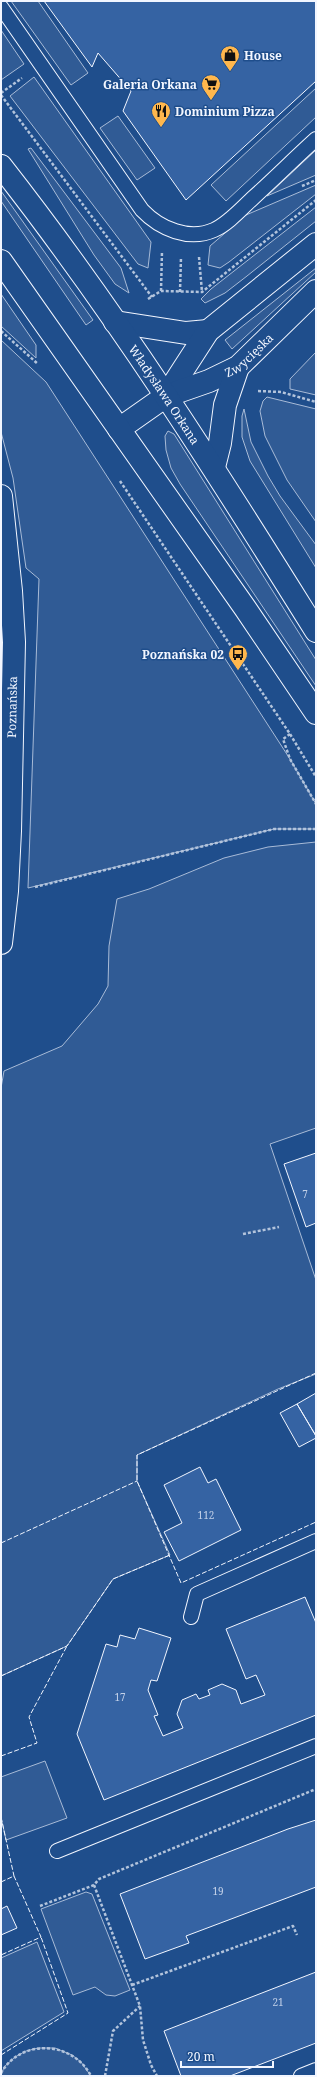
<svg xmlns="http://www.w3.org/2000/svg" width="317" height="2077" font-family="'Noto Serif',serif">
  <rect width="100%" height="100%" fill="#1f4e8c"/>
  <path fill="#305b95" stroke="#a8bbd7" d="M11 1H38L88 73 71 85Z
    M1 30 24 64 1 80Z
    M34 77 151 242 148 268 138 264 10 96Z
    M316 88V117L226 201 211 185Z
    M118 116 155 168 137 180 100 128Z
    M31 148 121 268 129 293 115 284 94 255 28 149Z
    M316 150V175L267 196Z
    M316 185V194L229 262 220 268 208 265 210 246 246 215Z
    M1 191 93 320 86 325 1 201Z
    M316 207V221L247 276 225 293 205 303 201 299 211 289Z
    M316 268V272L232 349 225 340Z
    M1 294 36 345V358L1 326Z
    M1 340 46 382 290 759 316 804V829H274L28 888 39 579 26 568 13 478 1 432Z
    M316 352V395L290 389V379Z
    M267 397 316 409V522L287 480 265 436 260 411 263 401Z
    M244 409 251 442 268 476 280 496 316 545V568L250 461 242 437V416Z
    M168 431 174 434 316 660V686L180 484 171 468 166 450 165 436Z
    M316 842V1128L270 1144 316 1280V1374L278 1389 137 1455V1481L170 1555 113 1579 67 1646 1 1676V1088L4 1071 62 1046 98 1004 108 986 109 946 117 899 149 889 224 858 268 847Z
    M45 1761 67 1818 6 1840 1 1817V1777Z
    M86 1892 92 1894 130 1990 115 1996 106 1995 95 1987 73 1995 41 1909Z
    M37 1942 64 2012 1 2051V1958Z
    M38 2048H55L72 2055 81 2062 91 2076H1L4 2067 15 2057 26 2051Z"/>
  <path fill="#3563a3" stroke="#f2f6ff" d="M44 1H316V81L186 200 123 111 131 91 98 53 92 67Z
    M316 1153V1223L306 1227 284 1164Z
    M316 1393V1436L297 1404Z
    M297 1404 316 1436V1438L299 1447 280 1413Z
    M200 1467 208 1483 216 1479 241 1530 179 1561 164 1532 182 1523 164 1485Z
    M305 1597 316 1623V1715L104 1800 77 1734 106 1644 117 1647 120 1635 135 1639 139 1628 171 1638 157 1681 151 1680 148 1690 158 1715 154 1716 163 1736 183 1728 177 1714 182 1700 196 1694 199 1699 210 1695 208 1690 222 1684 236 1690 241 1704 265 1695 256 1675 246 1679 226 1629Z
    M316 1820V1887L186 1936 189 1943 145 1959 120 1894 288 1829Z
    M7 1906 17 1928 1 1935V1909Z
    M316 1972V2043L230 2076H181L164 2031Z"/>
  <g fill="none" stroke-linecap="round" stroke-linejoin="round">
    <g stroke="#f2f6ff" stroke-width="16">
      <path id="lane" d="M1 7 142 210C160 229 189 241 214 230 228 224 242 208 254 197 275 178 295 158 316 139
        M191 1617 197 1594 316 1541
        M57 1851 316 1746
        M301 2076 316 2070"/>
    </g>
    <g stroke="#f2f6ff" stroke-width="24">
      <g id="street">
        <path d="M115 322 186 333 208 331"/>
        <path d="M166 396 208 331 316 244"/>
        <path id="s1" d="M119 429 166 396 209 381 238 367 316 291"/>
        <path d="M214 467 220 443 225 405 238 367"/>
        <path d="M1 496 11 591 14 642 10 831 7 891 1 943"/>
      </g>
    </g>
    <g stroke="#f2f6ff" stroke-width="24">
      <g id="secondary">
        <path id="s2" d="M1 166C117 314 217 472 316 631"/>
        <path d="M1 261 245 608 316 713"/>
      </g>
    </g>
    <path stroke="#b3c4dc" stroke-width="2.5" stroke-dasharray="3 2" stroke-linecap="butt" d="M1 93 22 78
      M1 95 152 297
      M302 186 316 180
      M199 257 202 292
      M161 291 162 251
      M180 292 181 257
      M148 299 161 291 202 292 316 200
      M1 331 38 364
      M258 391 281 392 316 402
      M120 481 290 734 316 777
      M290 734 283 739 290 759 316 804
      M35 887 274 829H316
      M243 1234 279 1227
      M94 1885 140 2006 143 2040 151 2065 157 2076
      M40 1906 94 1885 99 1879 316 1789
      M132 1985 293 1926 297 1935
      M1 2073C21 2038 73 2041 91 2076
      M105 2076 113 2031 140 2006"/>
    <use href="#lane" stroke="#1f4e8c" stroke-width="14"/>
    <use href="#street" stroke="#1f4e8c" stroke-width="22"/>
    <use href="#secondary" stroke="#1f4e8c" stroke-width="22"/>
    <path stroke="#f2f6ff" stroke-width="1" stroke-dasharray="5 2" stroke-linecap="butt" d="M316 1373 137 1455V1481L181 1583 316 1522
      M1 1543 137 1481
      M1 1676 67 1646 113 1579 170 1555
      M1 1756 37 1743 29 1717 67 1646
      M1 1817 14 1876
      M1 1882 14 1876 41 1937 1 1955
      M1 2055 68 2013 41 1937"/>
  </g>
  <defs>
    <g id="shop-pin" transform="scale(1)"><path d="M0 17L-7.5 6A9.5 9.5 0 1 1 7.5 6Z" fill="#ffb74d" stroke="#1f4e8c"/><path d="M-5-2.5h2.3a2.7 3.5 0 0 1 5.4 0H5L5.5 6h-11ZM-1.5-2.5h3a1.5 2.3 0 0 0-3 0Z" fill="#111"/></g>
    <g id="supermarket-pin" transform="scale(1)"><path d="M0 17L-7.5 6A9.5 9.5 0 1 1 7.5 6Z" fill="#ffb74d" stroke="#1f4e8c"/><path d="M-6-5.5h2.5l.6 2H6L4.5 2H-2.5L-4.4-4H-6ZM-1.5 3.2a1.3 1.3 0 1 0 .1 0ZM3 3.2a1.3 1.3 0 1 0 .1 0Z" fill="#111"/></g>
    <g id="restaurant-pin" transform="scale(1)"><path d="M0 17L-7.5 6A9.5 9.5 0 1 1 7.5 6Z" fill="#ffb74d" stroke="#1f4e8c"/><path d="M-5-6h1v4h1v-4h1v4h1v-4h1v5L-1.5 .5V6h-2V.5L-5-1ZM5-6V6H3V1.5H1.5Q1.5-4 5-6Z" fill="#111"/></g>
    <g id="bus-pin" transform="scale(1)"><path d="M0 17L-7.5 6A9.5 9.5 0 1 1 7.5 6Z" fill="#ffb74d" stroke="#1f4e8c"/><path d="M-5-6H5V4H4V6H2V4H-2V6H-4V4H-5ZM-3.5-4V0h7V-4ZM-3.5 1.2v1.5H-2V1.2ZM2 1.2v1.5H3.5V1.2Z" fill="#111"/></g>
  </defs>
  <g fill-rule="evenodd">
    <use href="#shop-pin" x="230" y="55"/>
    <use href="#supermarket-pin" x="211" y="84"/>
    <use href="#restaurant-pin" x="161" y="111"/>
    <use href="#bus-pin" x="238" y="654"/>
  </g>
  <g text-anchor="middle" dominant-baseline="central" stroke-width="3" stroke-linejoin="round" paint-order="stroke">
    <g font-size="10" fill="#c3d1e8">
      <text x="305" y="1194">7</text>
      <text x="206" y="1515">112</text>
      <text x="120" y="1697">17</text>
      <text x="218" y="1891">19</text>
      <text x="278" y="2002">21</text>
    </g>
    <g font-size="12" font-weight="bold" fill="#f2f6ff" stroke="#1f4e8c" text-anchor="start">
      <text x="244" y="55">House</text>
      <text x="197" y="84" text-anchor="end">Galeria Orkana</text>
      <text x="175" y="111">Dominium Pizza</text>
      <text x="224" y="654" text-anchor="end">Poznańska 02</text>
    </g>
    <g font-size="12" fill="#f2f6ff" stroke="#1f4e8c">
      <text stroke="none"><textPath href="#s1" startOffset="151">Zwycięska</textPath></text>
      <text stroke="none"><textPath href="#s2" startOffset="281">Władysława Orkana</textPath></text>
      <text transform="translate(12 707) rotate(-89)">Poznańska</text>
    </g>
  </g>
  <rect width="317" height="2077" fill="none" stroke="#f2f6ff" stroke-width="4"/>
  <path d="M181 2061v6h92v-6" fill="none" stroke="#f2f6ff" stroke-width="2"/>
  <text x="187" y="2061" font-size="12" fill="#f2f6ff" stroke="#1f4e8c" stroke-width="3" paint-order="stroke">20 m</text>
</svg>
